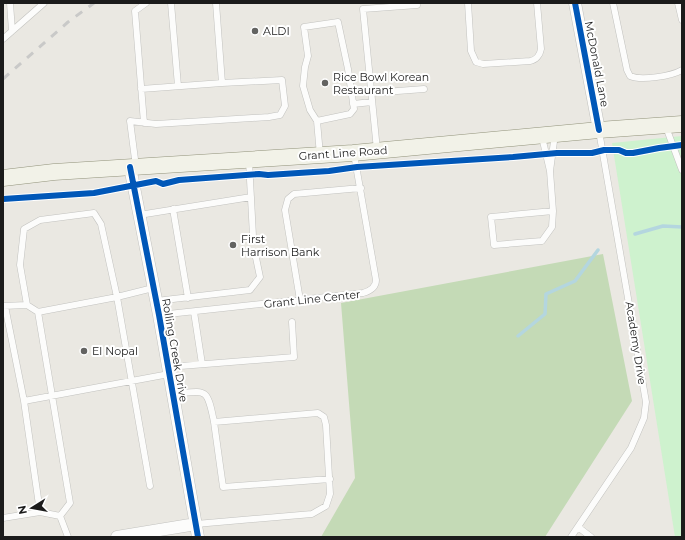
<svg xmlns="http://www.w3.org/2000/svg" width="685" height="540" font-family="Montserrat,sans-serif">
  <rect width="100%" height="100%" fill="#eae8e2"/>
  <path fill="#c4dab6" d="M603 254 632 401 545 537H321L355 478 341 303Z"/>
  <path fill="#cef2ce" d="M682 136V537H675L612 143Z"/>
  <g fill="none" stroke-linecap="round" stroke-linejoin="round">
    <path stroke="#b4d6df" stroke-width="3.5" d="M635 234 663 226 682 227
      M518 336 545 314 546 294 575 281 598 250"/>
    <g stroke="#c2c2bf" stroke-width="7">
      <path id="lane" d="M10 3 12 31
        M171 3 178 86
        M468 3 471 51 476 62 483 64 530 61C536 60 540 55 541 49L537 3
        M613 3 627 70 630 76C641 81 672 76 682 70
        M678 3 682 20
        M3 39 44 3
        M141 89 222 83
        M371 93 424 89
        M353 104 372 102
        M317 121 350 114 354 109 348 69 338 22 304 27 308 56 305 67 303 86 310 110 317 121 320 155
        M144 123 135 11 146 3
        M666 127 682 170
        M542 137 550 171 555 134
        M377 150 363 9 417 5
        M249 161 253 236
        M136 167 130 121 156 124 269 117 280 115 285 106 282 80 222 83 216 3
        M550 171 553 211 552 227 542 241 494 245 491 217 553 211
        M173 209 188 298
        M139 215 251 197
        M300 300 285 210 288 199 294 194 361 188
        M156 301 250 290 260 277 255 253
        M27 305 38 312 117 297 150 486
        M3 306 27 305 20 265 24 229 40 220 94 213 101 224 117 297 153 288
        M5 306 24 401
        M38 312 70 503 60 516
        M194 312 202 364
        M159 315 363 293C370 291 376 287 376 280L354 154
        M168 367 294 357 292 322
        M173 394C206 391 207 386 214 422L318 413 324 417 326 425 330 494 326 506 312 514 196 524
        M214 422 223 487 330 479
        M3 518 40 512
        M578 527 591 537
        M68 537 60 516 40 512 24 401 169 374
        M571 537 631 448 644 418 646 402 599 131"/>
    </g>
    <g stroke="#c2c2bf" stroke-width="13">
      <path id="street" d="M575 3 599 130
        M130 167 159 315 198 537
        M117 537 196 524"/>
    </g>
    <g stroke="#92937b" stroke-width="17">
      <path id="secondary" d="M3 178 54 172 353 153 599 130 682 124"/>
    </g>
    <use href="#lane" stroke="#fcfcfb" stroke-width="6"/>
    <use href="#street" stroke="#fcfcfb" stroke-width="12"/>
    <use href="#secondary" stroke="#f2f2e8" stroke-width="16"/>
    <path stroke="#c9c9c8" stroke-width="3" stroke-dasharray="8 8" stroke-linecap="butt" d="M3 79 68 22 94 3"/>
    <g stroke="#fff" stroke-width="8">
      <path id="cycleway" d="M575 3 599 130
        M130 167 159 315 198 537
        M3 199 94 193 156 181 163 184 179 180 259 174 268 175 329 171 357 167 513 157 557 153H592L604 150H619L626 153H633L659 148 682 145"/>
    </g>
    <use href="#cycleway" stroke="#0057b8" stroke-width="6"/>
  </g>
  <g fill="#636361" stroke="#fff" stroke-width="1.5">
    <circle cx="255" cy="31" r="4"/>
    <circle cx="325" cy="83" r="4"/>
    <circle cx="233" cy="245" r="4"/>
    <circle cx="84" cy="351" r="4"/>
  </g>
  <g text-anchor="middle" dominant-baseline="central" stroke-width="4" stroke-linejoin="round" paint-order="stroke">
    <g font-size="11" fill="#1b1b1b" stroke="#fff" text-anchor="start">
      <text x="263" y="31">ALDI</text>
      <text x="333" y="77">Rice Bowl Korean<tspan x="333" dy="13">Restaurant</tspan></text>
      <text x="241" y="239">First<tspan x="241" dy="13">Harrison Bank</tspan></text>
      <text x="92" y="351">El Nopal</text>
    </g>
    <g font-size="11" fill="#1b1b1b" stroke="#fff">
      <text transform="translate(597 64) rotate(79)">McDonald Lane</text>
      <text transform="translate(343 153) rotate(-4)">Grant Line Road</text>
      <text transform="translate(312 299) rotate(-6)">Grant Line Center</text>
      <text transform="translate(636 343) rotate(81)">Academy Drive</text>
      <text transform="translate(175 350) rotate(80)">Rolling Creek Drive</text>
    </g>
  </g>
  <rect width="685" height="540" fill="none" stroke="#1b1b1b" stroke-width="8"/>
  <g transform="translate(32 508) rotate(259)" stroke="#ffffff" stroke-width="3" paint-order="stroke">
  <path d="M0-3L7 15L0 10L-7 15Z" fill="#1b1b1b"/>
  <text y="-6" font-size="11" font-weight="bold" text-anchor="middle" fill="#1b1b1b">N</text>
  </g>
</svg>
